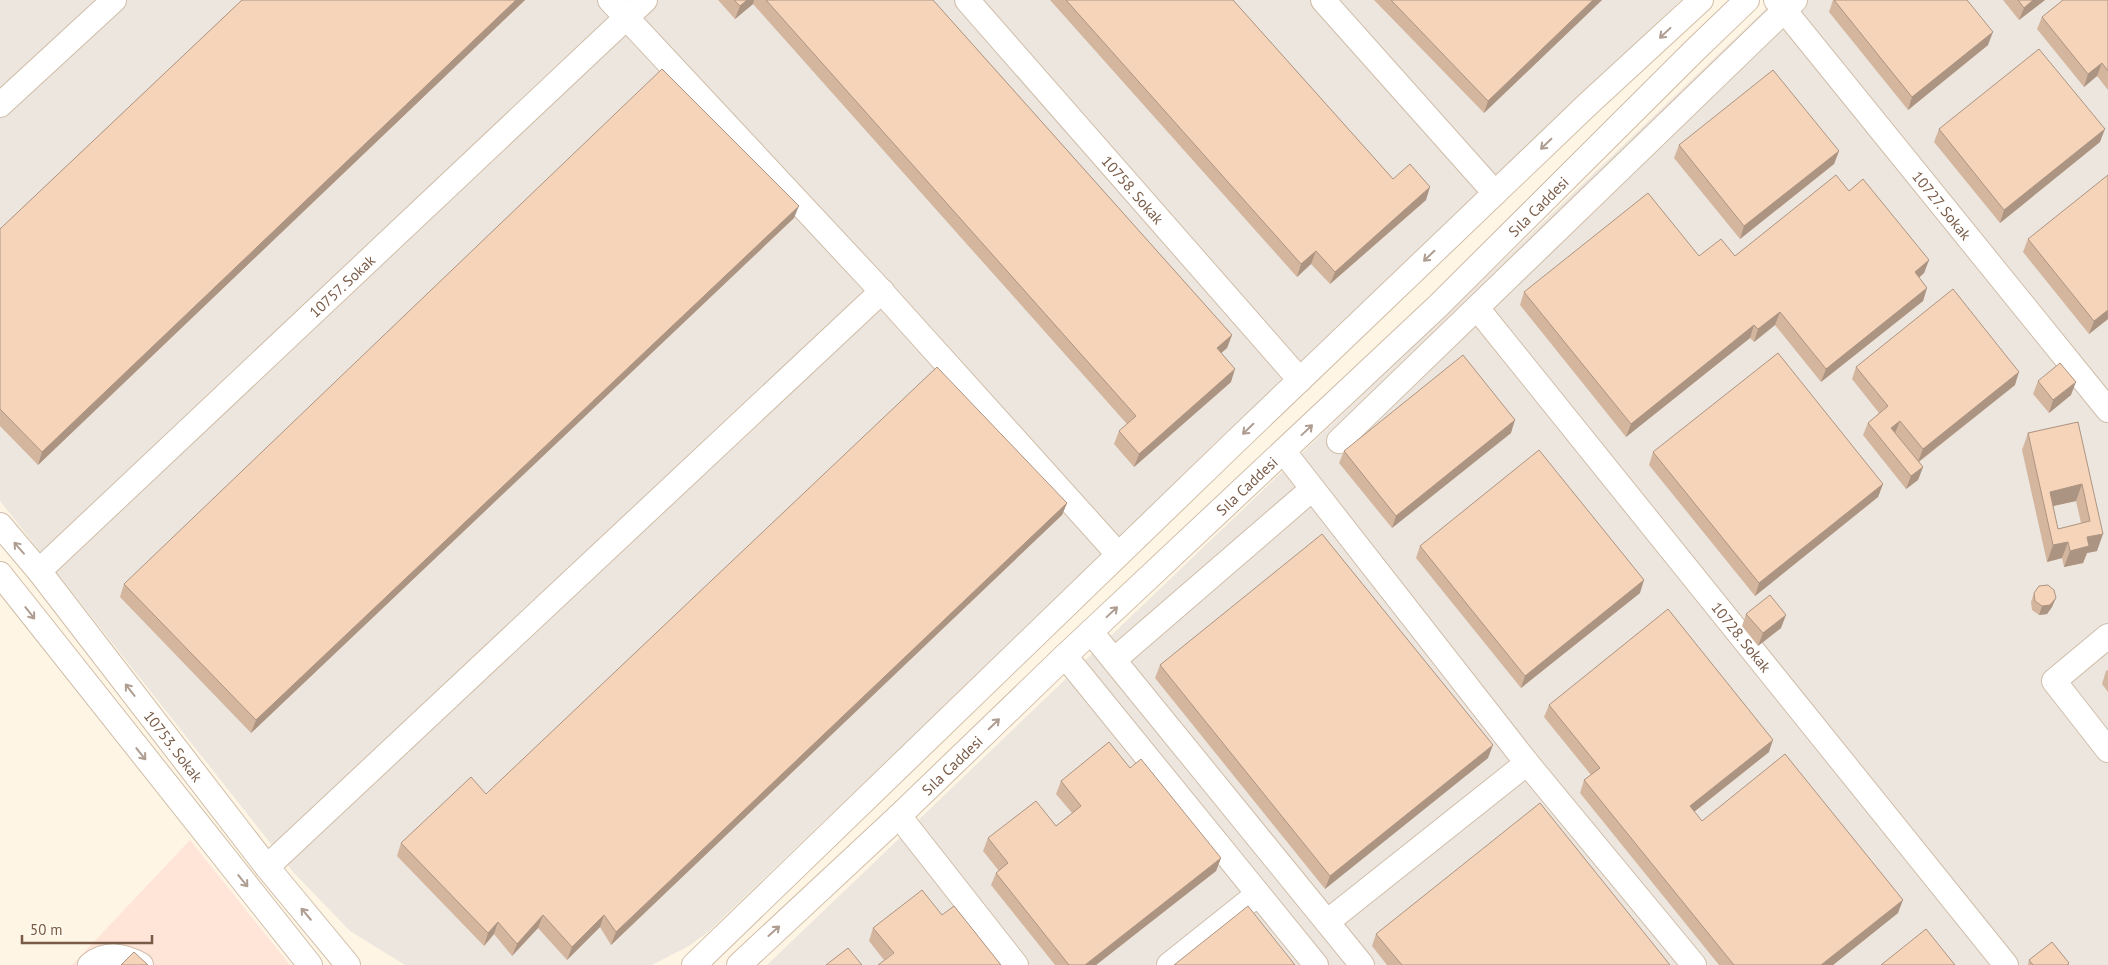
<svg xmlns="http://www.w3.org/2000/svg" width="2108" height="965" font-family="'PT Sans',sans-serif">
  <rect width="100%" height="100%" fill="#fef5e4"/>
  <path fill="#ffe5d7" d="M190 840 290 965H72Z"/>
  <path fill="#ede6de" d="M0 0H1681L708 932 689 946 652 965H405L350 931 294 873 0 501Z
    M1775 0H2108V965H767Z"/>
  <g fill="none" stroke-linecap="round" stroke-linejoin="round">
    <g stroke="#d0bda9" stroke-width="26">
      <g id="minor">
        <path d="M610 0 873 282 1118 554"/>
        <path id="s1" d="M967 0 1300 380"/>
        <path d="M1323 0 1495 193"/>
        <path id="s2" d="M1776 0 2108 410"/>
        <path d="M0 105 114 0"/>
        <path id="s3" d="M1477 308 2006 965"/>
        <path d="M1339 441 1795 0"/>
        <path d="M1284 452 1527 763 1694 965"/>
        <path id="s4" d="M0 525 39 571 267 867 348 965"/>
        <path id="s5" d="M39 571 645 0"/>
        <path d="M0 574 310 965"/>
        <path d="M1091 632 1362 965"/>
        <path d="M2108 636 2054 681 2108 750"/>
        <path d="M1065 656 1316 965"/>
        <path d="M1114 660 1312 489"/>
        <path d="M899 816 1016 965"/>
        <path d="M267 867 882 291"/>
        <path d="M1327 922 1527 763"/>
        <path d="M90 965C106 952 124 955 141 965"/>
        <path d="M694 965 1235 442 1588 104 1701 0"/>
        <path id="s6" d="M739 965 899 816 1065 656 1439 305 1696 49 1747 0"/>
        <path d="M1169 965 1258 894"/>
      </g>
    </g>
    <use href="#minor" stroke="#fff" stroke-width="24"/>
  </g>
  <path fill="#d4b69f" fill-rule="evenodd" d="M242 0H525L38 465 0 426V229Z
    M718 0H933L1232 335 1227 348 1221 353 1231 382 1134 467 1114 444 1119 431 1127 424 753 4 735 19Z
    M1050 0H1233L1393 179 1426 200 1330 284 1311 264 1297 277Z
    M1374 0H1602L1484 113Z
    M1833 0H1967L1988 45 1908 110 1829 12Z
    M2003 0H2045L2019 20Z
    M2108 0V90L2097 76 2084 87 2037 29 2042 17Z
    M1939 129 2100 142 2000 223 1934 142Z
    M1679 145 1839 151 1834 164 1740 239 1674 158Z
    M1849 191 1929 260 1924 273 1919 278 1927 288 1923 301 1821 382 1775 325 1754 342 1750 338 1626 437 1520 305 1524 292 1699 256H1735Z
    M794 218 251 733 120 597 124 584Z
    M2028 239 2108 319 2089 334 2023 252Z
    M1856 367 2015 385 1919 462 1923 467 1918 480 1906 489 1863 435 1868 423 1879 413 1852 379Z
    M2038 381 2071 395 2049 413 2033 394Z
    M2078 422 2097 551 2087 553 2083 563 2064 567 2062 558 2047 562 2022 450 2028 433ZM2076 501 2081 523 2058 529 2053 506Z
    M1511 433 1392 528 1339 463 1344 451Z
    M1653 452 1883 484 1878 497 1755 596 1649 465Z
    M1067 503 1062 515 611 945 600 927 567 960 538 928 512 956 494 934 484 946 397 856 401 843 486 794Z
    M1420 546 1640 593 1521 688 1416 558Z
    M2034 593 2052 607 2047 614 2039 615 2032 610 2031 602Z
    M1746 614 1781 628 1758 646 1742 626Z
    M1160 665 1488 758 1325 889 1155 678Z
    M2108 670V692L2102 684 2106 671Z
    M1549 705 1769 752 1694 812 1702 821 1898 913 1833 965H1719L1580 793 1584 780 1591 775 1544 717Z
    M1130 768 1221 858 1216 871 1096 965H1055L991 885 996 873 999 871 983 851 988 838 1056 826 1072 813 1056 794 1061 781Z
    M942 915 884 960 869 941 873 928Z
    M1376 934 1670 965H1387L1372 946Z
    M2029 960 2069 963V965H2028Z"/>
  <path fill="#ac9482" d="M516 0H525L38 465 42 452Z
    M747 0H754L753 4 735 19 740 6Z
    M1593 0H1602L1484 113 1488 101Z
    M2033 0H2045L2019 20 2024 8Z
    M1993 32 1988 45 1908 110 1912 97Z
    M2102 63 2097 76 2084 87 2088 74Z
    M2105 129 2100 142 2000 223 2004 210Z
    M1839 151 1834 164 1740 239 1744 226Z
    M1430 187 1426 200 1330 284 1335 272Z
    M799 206 794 218 251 733 256 720Z
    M1316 251 1311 264 1297 277 1301 264Z
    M1929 260 1924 273 1910 285 1915 272Z
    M1927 288 1923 301 1821 382 1826 369Z
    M2108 310V319L2089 334 2094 321Z
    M1780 312 1775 325 1754 342 1758 329Z
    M1754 325 1750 338 1626 437 1631 424Z
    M1232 335 1227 348 1212 361 1217 348Z
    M1235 369 1231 382 1134 467 1139 454Z
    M2019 372 2015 385 1918 462 1923 449Z
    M2076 382 2071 395 2049 413 2053 400Z
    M1515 420 1511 433 1392 528 1396 516Z
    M1900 421 1895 433 1891 428Z
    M1923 467 1918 480 1906 489 1911 476Z
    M1883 484 1878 497 1755 596 1759 583Z
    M2082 484 2076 501 2044 508 2050 492Z
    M1067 503 1062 515 611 945 616 932Z
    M2103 534 2097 551 2087 553 2083 563 2064 567 2070 551 2087 537Z
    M2068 542 2062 558 2047 562 2053 545Z
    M1644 580 1640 593 1521 688 1525 676Z
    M2056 598 2052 607 2047 614 2039 615 2042 606Z
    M1786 615 1781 628 1758 646 1763 633Z
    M1773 740 1769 752 1685 819 1690 806Z
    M1493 745 1488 758 1325 889 1330 876Z
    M1221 858 1216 871 1096 965H1085Z
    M1903 900 1898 913 1833 965H1821Z
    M543 915 538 928 512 956 517 944Z
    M604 915 600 927 567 960 572 947Z
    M498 922 494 934 484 946 488 933Z"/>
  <path fill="#f6d4b9" stroke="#ac9482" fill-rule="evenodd" d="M242 0H516L42 452 0 409V229Z
    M734 0H747L740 6Z
    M766 0H933L1232 335 1217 348 1235 369 1139 454 1119 431 1136 416Z
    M1066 0H1233L1393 179 1410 164 1430 187 1335 272 1316 251 1301 264Z
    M1391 0H1593L1488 101Z
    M1834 0H1967L1993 32 1912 97Z
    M2018 0H2033L2024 8Z
    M2063 0H2108V71L2102 63 2088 74 2042 17Z
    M2039 49 2105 129 2004 210 1939 129Z
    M662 69 799 206 256 720 124 584Z
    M1773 70 1839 151 1744 226 1679 145Z
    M1836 175 1849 191 1863 179 1929 260 1915 272 1927 288 1826 369 1780 312 1758 329 1754 325 1631 424 1524 292 1648 193 1699 256 1721 239 1735 256Z
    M2108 175V310L2094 321 2028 239Z
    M1953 289 2019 372 1923 449 1900 421 1891 428 1923 467 1911 476 1868 423 1888 406 1856 367Z
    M1778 353 1883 484 1759 583 1653 452Z
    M1463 355 1515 420 1396 516 1344 451Z
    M2060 363 2076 382 2053 400 2038 381Z
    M937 367 1067 503 616 932 604 915 572 947 543 915 517 944 498 922 488 933 401 843 471 777 486 794Z
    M2078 422 2103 534 2087 537 2089 546 2070 551 2068 542 2053 545 2028 433ZM2082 484 2090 521 2058 529 2050 492Z
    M1539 450 1644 580 1525 676 1420 546Z
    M1322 534 1493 745 1330 876 1160 665Z
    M2048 585 2054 590 2056 598 2050 605 2042 606 2035 601 2034 593 2039 586Z
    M1770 595 1786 615 1763 633 1746 614Z
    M1668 609 1773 740 1690 806 1702 821 1785 754 1903 900 1821 965H1734L1584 780 1600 768 1549 705Z
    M1109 742 1130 768 1141 759 1221 858 1085 965H1069L996 873 1008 863 988 838 1036 801 1056 826 1070 815 1081 806 1061 781Z
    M1540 803 1670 965H1402L1376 934Z
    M922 890 942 915 954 906 1001 965H878L894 953 873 928Z
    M1248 906 1295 965H1174Z
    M1926 929 1955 965H1881Z
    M2052 942 2069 963 2067 965H2033L2029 960Z
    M848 948 862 965H826Z
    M134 952 148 965H121Z"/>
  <defs><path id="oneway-shaft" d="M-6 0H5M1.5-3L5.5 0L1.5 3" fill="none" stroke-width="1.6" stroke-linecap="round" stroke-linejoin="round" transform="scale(1.25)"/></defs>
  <g stroke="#af9d91">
    <use href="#oneway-shaft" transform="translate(1665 33) rotate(137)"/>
    <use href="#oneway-shaft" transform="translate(1546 144) rotate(136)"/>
    <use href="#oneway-shaft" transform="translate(1429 256) rotate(136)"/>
    <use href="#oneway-shaft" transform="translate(1248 429) rotate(136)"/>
    <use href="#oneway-shaft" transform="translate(1307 430) rotate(-43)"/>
    <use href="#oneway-shaft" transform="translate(19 548) rotate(-131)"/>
    <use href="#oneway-shaft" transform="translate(1112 612) rotate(-43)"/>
    <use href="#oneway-shaft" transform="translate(30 613) rotate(52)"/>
    <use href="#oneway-shaft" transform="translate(130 690) rotate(-128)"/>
    <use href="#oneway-shaft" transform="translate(994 724) rotate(-44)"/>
    <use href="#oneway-shaft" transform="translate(141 754) rotate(51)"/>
    <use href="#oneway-shaft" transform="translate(243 881) rotate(51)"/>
    <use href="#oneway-shaft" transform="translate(306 914) rotate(-130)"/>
    <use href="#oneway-shaft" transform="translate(774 931) rotate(-42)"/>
  </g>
  <g text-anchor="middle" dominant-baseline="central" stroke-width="5" stroke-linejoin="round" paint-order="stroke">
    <g font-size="15" fill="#795b47" stroke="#fff8ec">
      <text stroke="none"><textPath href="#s1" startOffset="252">10758. Sokak</textPath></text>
      <text stroke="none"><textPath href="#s2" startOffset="264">10727. Sokak</textPath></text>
      <text stroke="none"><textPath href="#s6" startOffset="1102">Sıla Caddesi</textPath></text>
      <text stroke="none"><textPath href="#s5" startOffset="416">10757. Sokak</textPath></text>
      <text stroke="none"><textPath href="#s6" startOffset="698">Sıla Caddesi</textPath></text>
      <text stroke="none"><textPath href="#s3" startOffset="422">10728. Sokak</textPath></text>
      <text stroke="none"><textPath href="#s4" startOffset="281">10753. Sokak</textPath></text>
      <text stroke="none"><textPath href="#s6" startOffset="292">Sıla Caddesi</textPath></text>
    </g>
  </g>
  <path d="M22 935v8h130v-8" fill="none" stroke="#795b47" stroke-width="2.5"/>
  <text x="30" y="935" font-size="15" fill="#795b47" stroke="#fff8ec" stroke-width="4" paint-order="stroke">50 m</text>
</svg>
